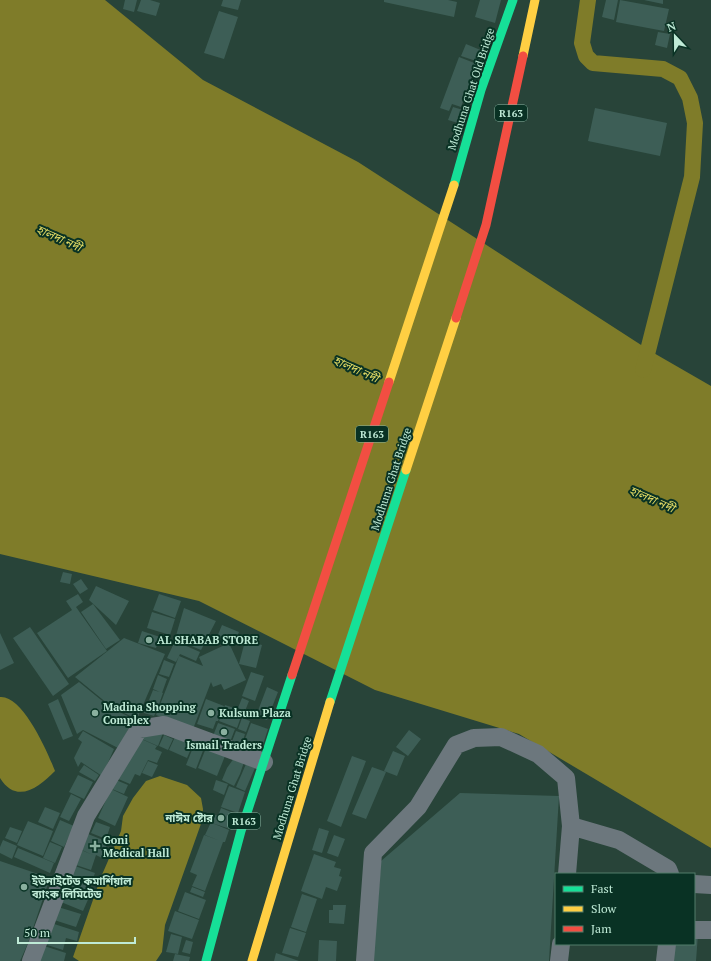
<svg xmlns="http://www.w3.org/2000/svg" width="711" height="961" font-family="'PT Serif','Noto Sans Bengali',serif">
  <rect width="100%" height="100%" fill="#284439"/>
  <path fill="#7f7c29" d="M0 0H105L203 80 358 162 652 352 711 386V848L519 734 375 690 199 601 0 554Z
    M0 697C23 695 48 753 55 771 39 787 17 805 0 778Z
    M160 776 187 785 201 798 203 809 202 821 165 925 162 952 156 961H79L73 957 101 877 121 831 123 816 133 798 146 781Z"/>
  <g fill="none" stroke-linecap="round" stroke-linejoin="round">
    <path stroke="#7f7c29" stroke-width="16" d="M588 0 582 43 586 56 593 63 663 69 680 78 690 98 695 123 692 177 643 370"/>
  </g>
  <path fill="#3d5e56" d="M125 0H137L134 12 123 9Z
    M141 0H150L160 3 156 16 137 11Z
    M223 0H241L238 10 221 6Z
    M384 0H448L457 2 454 17 384 2Z
    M480 0H501L495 23 475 17Z
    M606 0H618L614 20 602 17Z
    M620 0 669 9 664 31 616 22Z
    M644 0H663V4Z
    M219 11 238 17 224 59 204 53Z
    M658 32 670 34 667 48 655 45Z
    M466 44 483 51 479 62 461 56Z
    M459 57 477 64 461 107 452 104 449 111 440 108Z
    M453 107 463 110 458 123 448 120Z
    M595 108 667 123 660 156 588 141Z
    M63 572 72 574 70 584 60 582Z
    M81 579 88 589 80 594 73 584Z
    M96 586 129 601 116 625 89 600Z
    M78 594 83 602 76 607 107 651 68 678 37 633 72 610 66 601Z
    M159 594 181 601 175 618 153 610Z
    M93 604 120 640 106 649 81 612Z
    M184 608 216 621 201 650 175 639Z
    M152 612 175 619 170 635 147 628Z
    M222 625 239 632 234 643 217 637Z
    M30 627 69 684 53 696 13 638Z
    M142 631 160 637 156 648 138 643Z
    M0 633 14 663 0 670Z
    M124 638 165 654 137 719 113 708 75 677Z
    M175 641 200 652 196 661 180 654 176 662 167 658Z
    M245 641 262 645 256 668 239 664Z
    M229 643 246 680 224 690 221 684 213 687 211 682 193 729 156 715 179 656 203 666 199 657Z
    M164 660 174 664 169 677 159 674Z
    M251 672 264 676 255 701 242 696Z
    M158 675 167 679 162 693 153 689Z
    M79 682 111 708 134 719 118 748 83 730 77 734 61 695Z
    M267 687 278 692 267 720 256 716Z
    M153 690 163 693 159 704 149 700Z
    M242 698 249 701 245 711 238 708Z
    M58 699 73 736 63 740 48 704Z
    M206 699 224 706 218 721H216L213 729 197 724Z
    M148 701 159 705 154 716 144 713Z
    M225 705 243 711 237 728 219 721Z
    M242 718 250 721 246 732 238 729Z
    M218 723 235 729 230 742 213 736Z
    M251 723 268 729 260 754 242 747Z
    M409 730 421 739 408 756 396 747Z
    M83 731 114 749 102 776 81 762 78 767 74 758 82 742 78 739Z
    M236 731 245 734 241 747 231 744Z
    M146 732 163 733 158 746 142 739Z
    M164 735 173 739 168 750 159 746Z
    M175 737 193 744 187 758 169 750Z
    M139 738 157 746 155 749 162 752 157 763 148 760 140 776 135 774 130 784 116 778Z
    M194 745 204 748 196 769 186 765Z
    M206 748 225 756 217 776 198 768Z
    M393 751 405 756 397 776 384 771Z
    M352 756 366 761 341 827 327 821Z
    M234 758 244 762 240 774 234 786 222 780 227 768Z
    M148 761 158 765 152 777 142 773Z
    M246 764 255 768 245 791 236 787Z
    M84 765 99 775 95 781 79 772Z
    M372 767 386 772 366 819 352 814Z
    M78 775 93 782 84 799 69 792Z
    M116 780 128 785 124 794 112 789Z
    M216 780 228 784 224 795 213 790Z
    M229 786 245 792 238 813 221 807Z
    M111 789 128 797 115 826 98 818Z
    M460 793 559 796 549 961H373L381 861Z
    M71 794 81 799 69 821 60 817Z
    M45 807 60 813 53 829 38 822Z
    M221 808 236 814 230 829 212 823 229 830 225 842H223L205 891 192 886 197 875 190 872 204 835 218 840 205 835 211 822 207 821 210 813 218 816Z
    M60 820 74 826 64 847 51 841Z
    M28 821 53 831 43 856 17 845Z
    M96 822 110 827 106 839 91 833Z
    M10 827 22 831 17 843 5 838Z
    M319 828 329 831 322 853 312 850Z
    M88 834 108 842 102 858 96 855 91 870 76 865 81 850 93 855 82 850Z
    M334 835 345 839 338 857 327 853Z
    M3 840 17 846 12 859 0 853V847Z
    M50 842 62 847 55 863 43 858Z
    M18 848 54 863 50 873 14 857Z
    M314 854 336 862 334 867 341 869 339 876 342 877 337 891 326 887 322 899 301 891Z
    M0 861 50 878 28 943 20 961H0Z
    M75 866 95 873 88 892 68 885Z
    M67 887 90 895 83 911 61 902Z
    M192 887 205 892 203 897 190 892Z
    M185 892 206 900 199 919 178 911Z
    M302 894 317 899 306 932 291 927Z
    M333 905H346L344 924 329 923V910H333Z
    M58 907 81 914 76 927 54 920Z
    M175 911 199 920 192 939 168 931Z
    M51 923 79 932 77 941 66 938 63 950 44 944Z
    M290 928 306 933 298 957 282 953Z
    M171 934 182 937 178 954 166 952Z
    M694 934H698L696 961H670L671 944H694Z
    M186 940 193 942 190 954 182 952Z
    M319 940 337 941 336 961H318Z
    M41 945 66 953 64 961H35Z
    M276 953 299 961H274Z
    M175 954 190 957 189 961H173Z"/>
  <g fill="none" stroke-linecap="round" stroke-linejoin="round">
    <path stroke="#6c777d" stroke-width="18" d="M571 826 619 840 668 869 670 874
      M694 884 711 885
      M694 930H711
      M31 961 86 816 139 729 164 725 264 762
      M365 961 373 853 418 807 456 745 474 738 501 737 538 754 566 778 571 826 567 874
      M559 961 561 944
      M665 961 667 944"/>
    <path stroke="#16e098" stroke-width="9" d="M454 185 481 90 513 0
      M330 702 406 470
      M206 961 241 831 292 675"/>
    <path stroke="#ffcf43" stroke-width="9" d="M523 56 535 0
      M389 382 454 185
      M406 470 456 318
      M252 961 330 702"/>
    <path stroke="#f24e42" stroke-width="9" d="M456 318 486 225 523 56
      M292 675 389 382"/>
  </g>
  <g fill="#8ab09f" stroke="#093224" stroke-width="1.5">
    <circle cx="149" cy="640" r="4"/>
    <circle cx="95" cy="713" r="4"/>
    <circle cx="211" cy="713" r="4"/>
    <circle cx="224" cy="732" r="4"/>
    <circle cx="221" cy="818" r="4"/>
    <path d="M93 840h4v4h4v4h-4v4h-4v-4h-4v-4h4z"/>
    <circle cx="24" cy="887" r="4"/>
  </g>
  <g text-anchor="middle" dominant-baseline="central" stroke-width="4" stroke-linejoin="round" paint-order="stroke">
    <g fill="#093224" stroke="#88b3a1" stroke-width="1">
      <rect x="495" y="105" width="32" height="16" rx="3"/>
      <rect x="356" y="426" width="32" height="16" rx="3"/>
      <rect x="228" y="813" width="32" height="16" rx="3"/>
    </g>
    <g font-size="10" font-weight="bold" fill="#bfead6">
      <text x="511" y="113">R163</text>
      <text x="372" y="434">R163</text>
      <text x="244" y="821">R163</text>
    </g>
    <g font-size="11" fill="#bfead6" stroke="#093224">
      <text transform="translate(471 89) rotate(-72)">Modhuna Ghat Old Bridge</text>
      <text transform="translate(391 479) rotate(-72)">Modhuna Ghat Bridge</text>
      <text transform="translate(292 788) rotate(-73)">Modhuna Ghat Bridge</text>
    </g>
    <g font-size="11" font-weight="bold" fill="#bfead6" stroke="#093224" text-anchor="start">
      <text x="157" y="640">AL SHABAB STORE</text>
      <text x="103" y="707">Madina Shopping<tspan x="103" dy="13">Complex</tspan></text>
      <text x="219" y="713">Kulsum Plaza</text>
      <text x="224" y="745" text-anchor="middle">Ismail Traders</text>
      <text x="213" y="818" text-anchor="end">নাঈম ষ্টোর</text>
      <text x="103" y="840">Goni<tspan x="103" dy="13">Medical Hall</tspan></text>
      <text x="32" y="881">ইউনাইটেড কমার্শিয়াল<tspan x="32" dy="13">ব্যাংক লিমিটেড</tspan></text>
    </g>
    <g font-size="12" font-style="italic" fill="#e3db65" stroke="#093224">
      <text transform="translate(59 238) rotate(24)">হালদা নদী</text>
      <text transform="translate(356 369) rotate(24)">হালদা নদী</text>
      <text transform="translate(652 499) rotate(24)">হালদা নদী</text>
    </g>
  </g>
  <rect x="555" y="873" width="140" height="72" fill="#093224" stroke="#527c6b"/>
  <rect x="563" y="886" width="20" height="6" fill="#16e098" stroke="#527c6b"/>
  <text x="591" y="893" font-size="12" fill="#bfead6">Fast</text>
  <rect x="563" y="906" width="20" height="6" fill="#ffcf43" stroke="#527c6b"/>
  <text x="591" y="913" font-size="12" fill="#bfead6">Slow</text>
  <rect x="563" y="926" width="20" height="6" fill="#f24e42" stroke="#527c6b"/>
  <text x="591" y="933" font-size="12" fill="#bfead6">Jam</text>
  <g transform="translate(675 36) rotate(338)" stroke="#093224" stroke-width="3" paint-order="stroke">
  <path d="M0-3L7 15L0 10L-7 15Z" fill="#bfead6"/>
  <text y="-6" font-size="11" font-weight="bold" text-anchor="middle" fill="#bfead6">N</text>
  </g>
  <path d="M18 937v6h117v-6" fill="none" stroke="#bfead6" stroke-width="2"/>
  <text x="24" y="937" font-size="12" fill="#bfead6" stroke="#093224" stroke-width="3" paint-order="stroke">50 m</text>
</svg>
